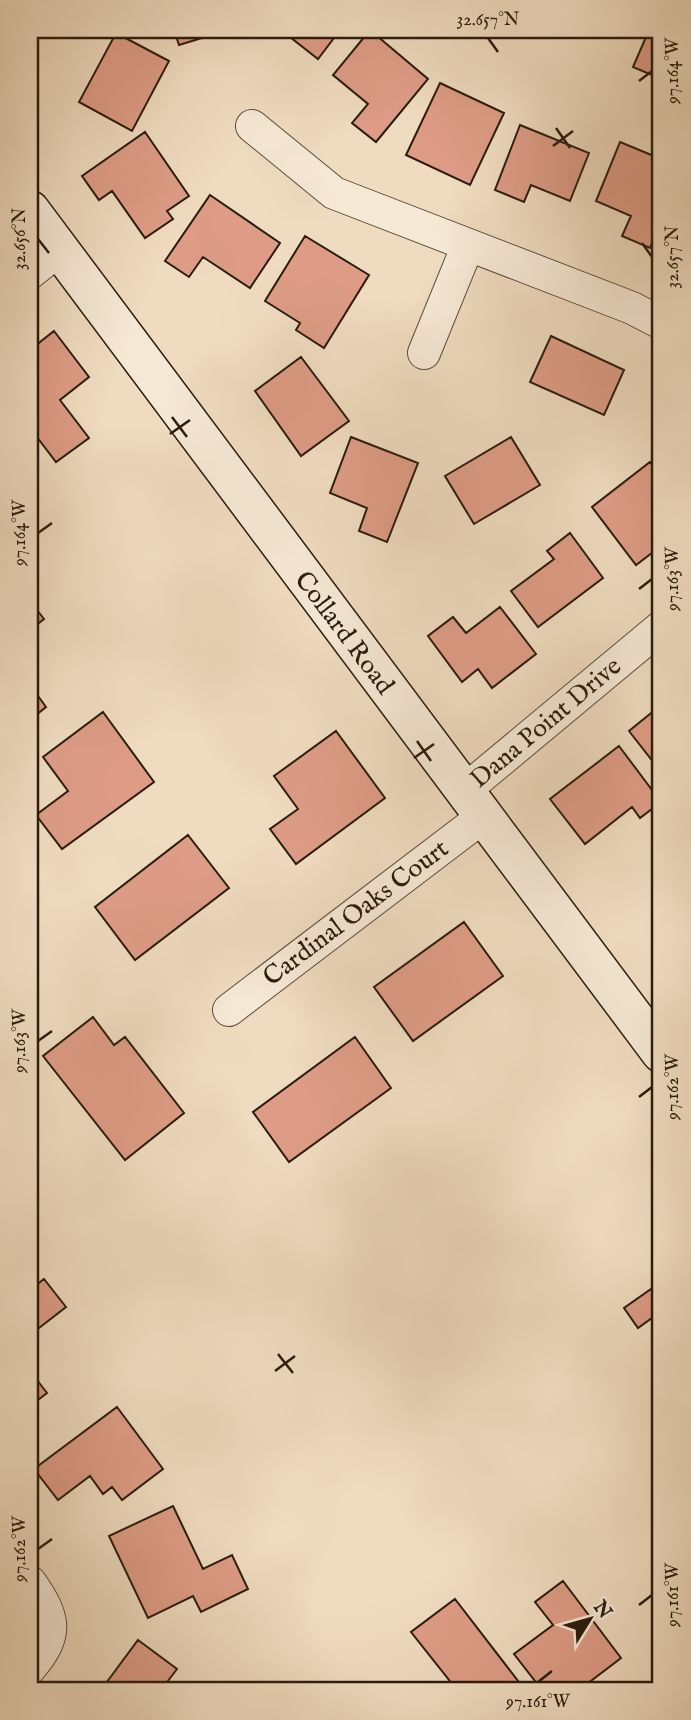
<svg xmlns="http://www.w3.org/2000/svg" width="691" height="1720" font-family="'IM FELL English',serif">
  <rect width="100%" height="100%" fill="#efdbbf"/>
  <filter id="stains"><feTurbulence type="fractalNoise" baseFrequency=".00286" numOctaves="4"/><feColorMatrix values="0 0 0 0 .2 0 0 0 0 .09 0 0 0 0 .02 0 0 0 .5 -.17"/></filter>
  <radialGradient id="worn" r=".72"><stop offset=".6" stop-color="#630" stop-opacity="0"/><stop offset="1" stop-color="#630" stop-opacity=".3"/></radialGradient>
  <path fill="#de9c86" stroke="#2a1c0d" stroke-width="2" d="M174 30H228L179 45Z
    M281 30H340L318 59Z
    M370 30 428 79 376 142 352 123 368 104 333 75Z
    M649 30H661V79L633 67Z
    M116 33 169 61 132 131 79 102Z
    M440 83 504 113 470 185 406 155Z
    M520 125 589 153 570 201 531 185 524 202 495 190Z
    M145 132 189 196 167 211 173 219 145 238 112 191 99 200 82 176Z
    M620 142 661 159V222L650 248 622 236 631 216 596 201Z
    M210 195 280 243 250 288 203 257 189 277 165 261Z
    M305 236 369 275 324 348 296 330 300 323 265 301Z
    M54 331 89 377 60 400 89 438 56 462 30 428V350Z
    M551 336 624 370 604 415 530 382Z
    M301 357 349 421 301 456 255 391Z
    M351 437 418 463 387 542 359 531 367 508 330 493Z
    M511 437 540 485 474 524 445 476Z
    M650 462 661 476V546L636 565 592 507Z
    M570 533 603 578 538 627 511 591 554 559 547 551Z
    M30 601 44 619 30 630Z
    M500 607 536 654 492 688 478 669 462 682 428 636 453 617 466 633Z
    M30 685 46 707 30 720Z
    M661 705V772L629 731Z
    M103 712 154 782 62 849 36 815 68 791 43 757Z
    M336 731 385 798 296 864 270 829 298 809 274 776Z
    M619 746 661 802 640 818 632 807 585 844 550 799Z
    M188 835 229 888 135 960 95 907Z
    M464 922 503 976 413 1041 374 987Z
    M93 1017 114 1045 125 1037 184 1113 125 1160 43 1056Z
    M355 1037 391 1088 289 1162 253 1112Z
    M44 1279 66 1307 30 1335V1290Z
    M661 1282V1331L652 1318 638 1328 624 1308Z
    M661 1366V1385L652 1373Z
    M30 1371 47 1393 30 1406Z
    M117 1407 163 1469 122 1500 112 1487 103 1494 90 1476 58 1500 34 1469Z
    M173 1506 203 1569 232 1555 248 1589 201 1612 193 1596 148 1618 109 1536Z
    M563 1581 621 1658 579 1690H542L514 1654 553 1625 535 1602Z
    M455 1599 525 1690H457L411 1632Z
    M138 1640 177 1669 161 1690H101Z"/>
  <g fill="none" stroke-linecap="round" stroke-linejoin="round">
    <g stroke="#5b4c3a" stroke-width="34">
      <path id="street" d="M252 126 334 193 632 308 661 323
        M30 273 60 249
        M424 353 468 245
        M464 791 661 627
        M229 1010 484 816
        M30 1582C55 1618 59 1634 30 1668"/>
    </g>
    <g stroke="#2a1c0d" stroke-width="41">
      <path id="secondary" d="M30 210 661 1053"/>
    </g>
    <use href="#street" stroke="#f5e8d5" stroke-width="32"/>
    <use href="#secondary" stroke="#f5e8d5" stroke-width="38"/>
  </g>
  <path fill="none" stroke="#2a1c0d" stroke-width="2.5" d="M488 38 498 52M639 81 652 71M556 128 570 148M553 146 573 131M38 239 49 253M642 243 652 257M172 417 187 437M170 434 190 420M38 533 52 523M639 589 652 579M417 741 431 761M414 758 434 744M38 1041 52 1031M639 1097 652 1087M278 1354 293 1373M275 1371 295 1356M38 1549 52 1539M639 1605 652 1595M538 1682 552 1671"/>
  <g text-anchor="middle" dominant-baseline="central" stroke-width="5" stroke-linejoin="round" paint-order="stroke">
    <g font-size="26" fill="#2a1c0d" stroke="#f5e8d5">
      <text transform="translate(344 633) rotate(53)">Collard Road</text>
      <text transform="translate(546 723) rotate(-40)">Dana Point Drive</text>
      <text transform="translate(356 913) rotate(-37)">Cardinal Oaks Court</text>
    </g>
  </g>
  <rect width="691" height="1720" fill="none" stroke="#efdbbf" stroke-width="77"/>
  <g transform="translate(590 1619) rotate(53)" stroke="#f5e8d5" stroke-width="5" paint-order="stroke">
  <path d="M0-5L12 26L0 18L-12 26Z" fill="#2a1c0d"/>
  <text y="-10" font-size="19" font-weight="bold" text-anchor="middle" fill="#2a1c0d">N</text>
  </g>
  <rect x="38" y="38" width="614" height="1644" fill="none" stroke="#2a1c0d" stroke-width="2.5"/>
  <g font-size="18" text-anchor="middle" fill="#2a1c0d">
    <text x="488" y="25">32.657°N</text>
    <text transform="translate(672 71) rotate(-90)" y="6">97.164°W</text>
    <text transform="translate(19 239) rotate(-90)" y="6">32.656°N</text>
    <text transform="translate(672 257) rotate(-90)" y="6">32.657°N</text>
    <text transform="translate(19 533) rotate(-90)" y="6">97.164°W</text>
    <text transform="translate(672 579) rotate(-90)" y="6">97.163°W</text>
    <text transform="translate(19 1041) rotate(-90)" y="6">97.163°W</text>
    <text transform="translate(672 1087) rotate(-90)" y="6">97.162°W</text>
    <text transform="translate(19 1549) rotate(-90)" y="6">97.162°W</text>
    <text transform="translate(672 1595) rotate(-90)" y="6">97.161°W</text>
    <text x="538" y="1707">97.161°W</text>
  </g>
  <rect width="100%" height="100%" filter="url(#stains)"/>
  <rect width="100%" height="100%" fill="url(#worn)"/>
</svg>
